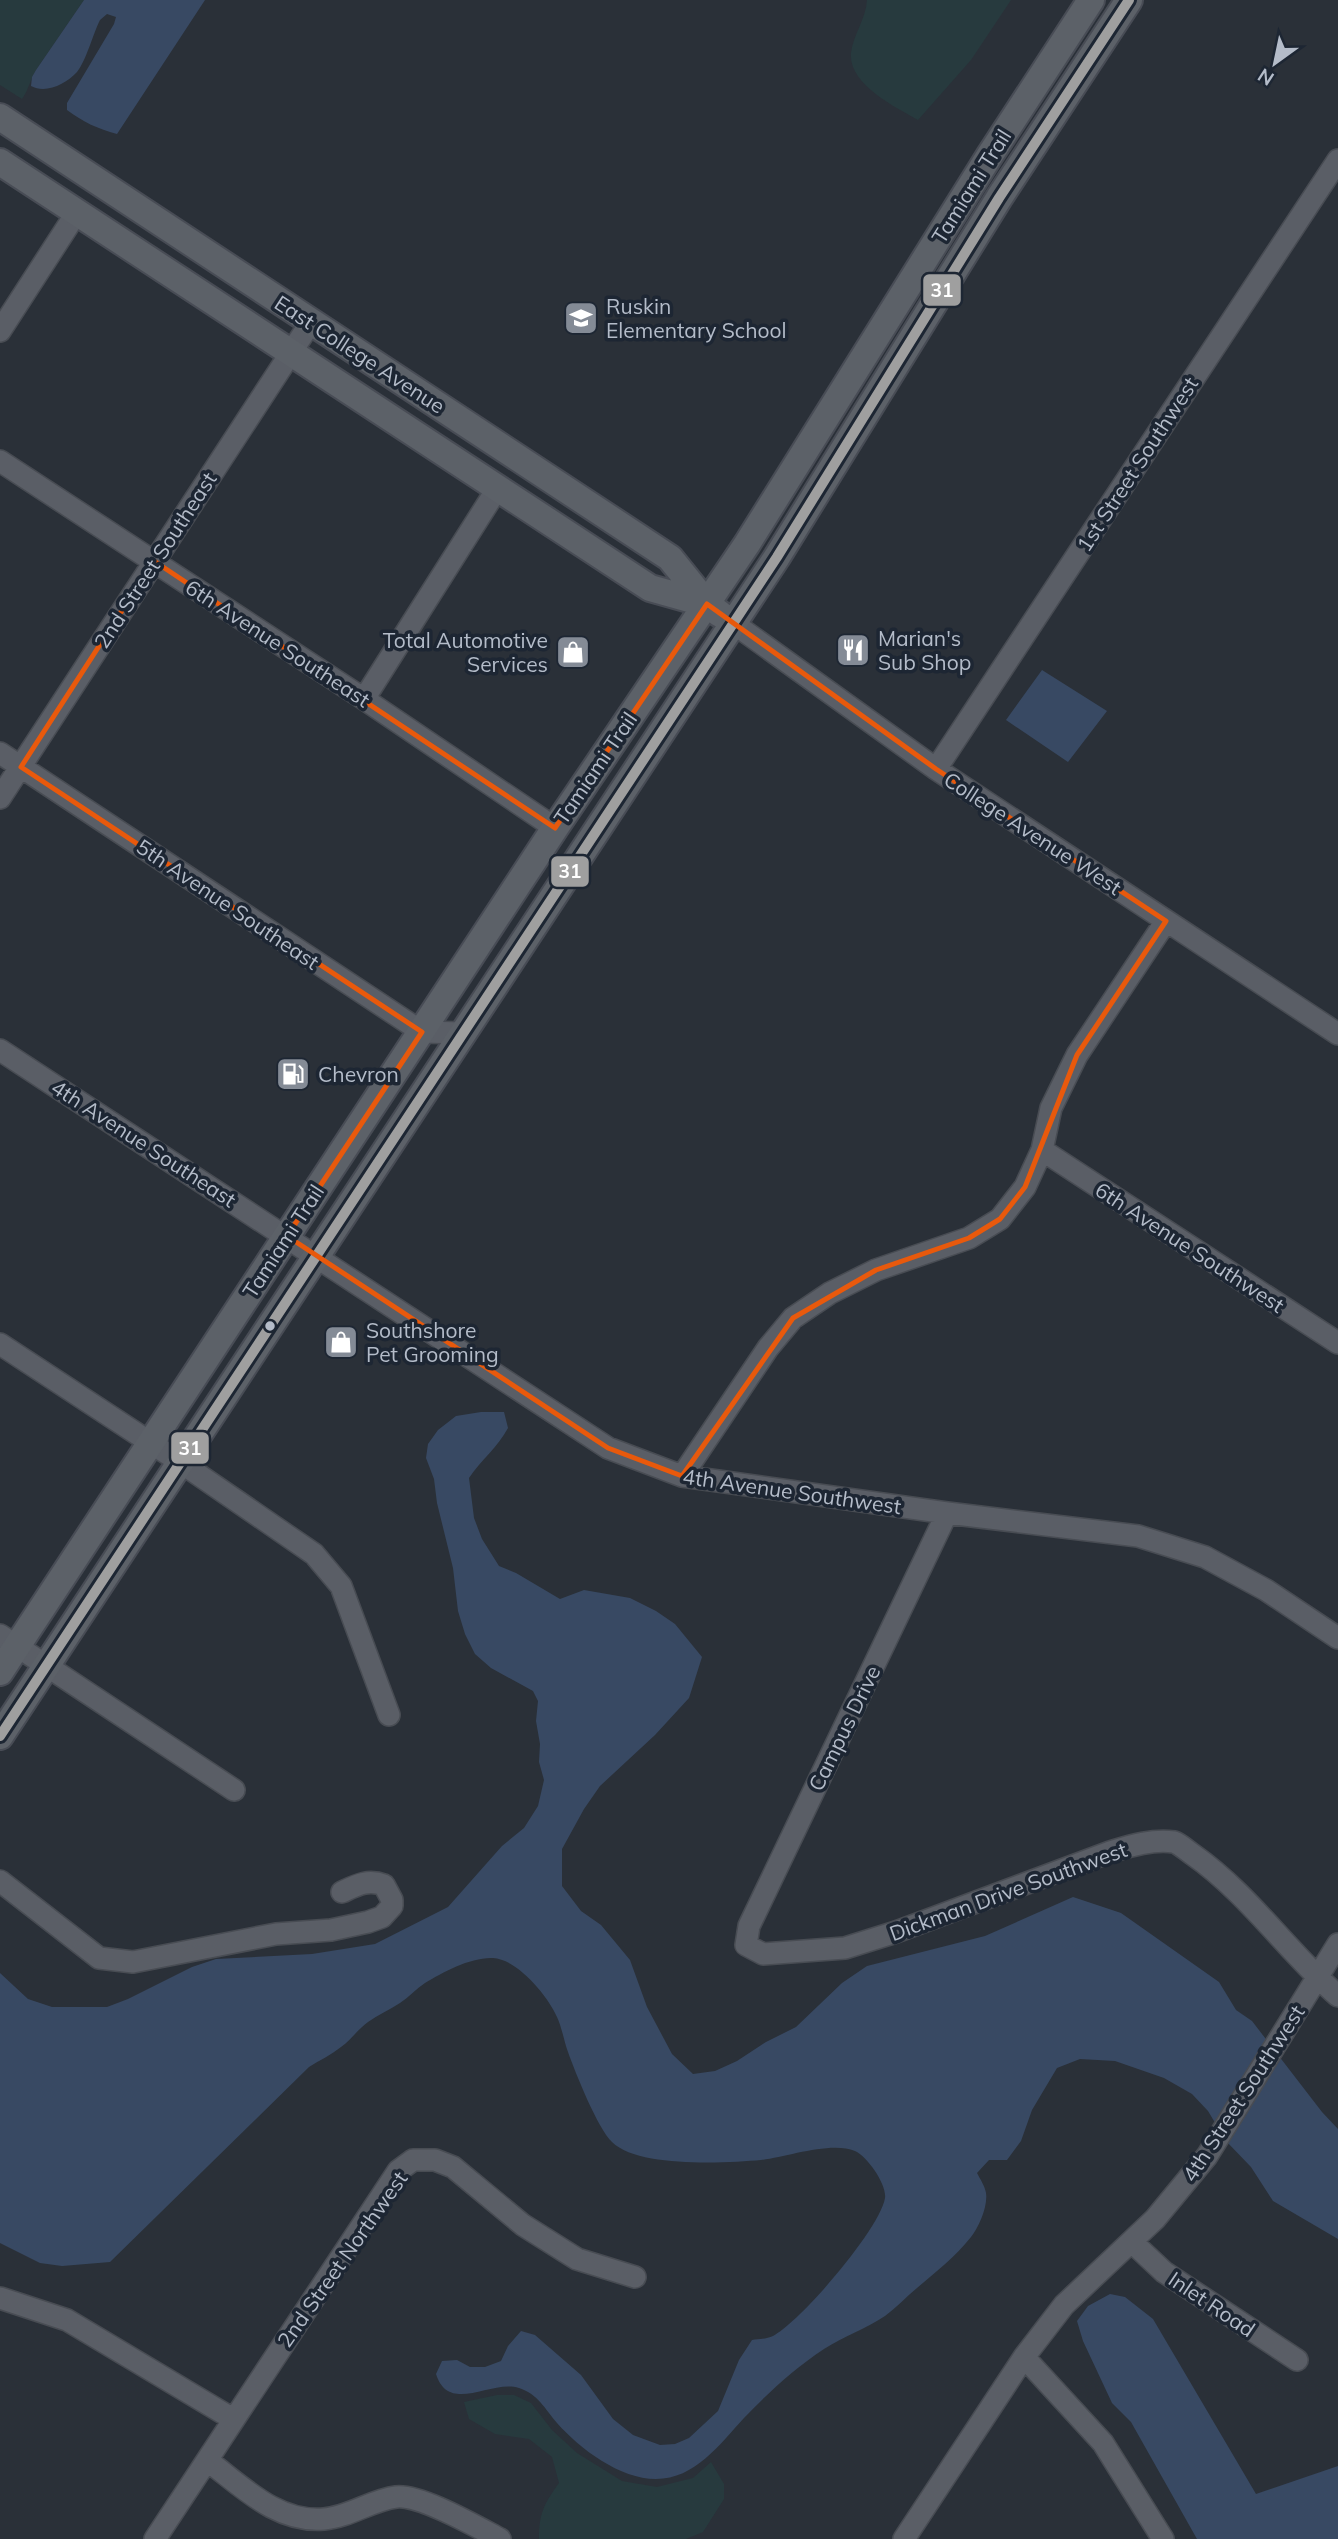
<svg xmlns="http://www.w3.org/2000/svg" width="1338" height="2539" font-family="Mulish,sans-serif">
  <rect width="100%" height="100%" fill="#2a3038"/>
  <path fill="#273a3e" d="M0 0H84L36 70C30 80 29 89 22 99L0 85Z
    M867 0H1011L971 60 918 120C895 107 848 84 851 53 853 35 866 19 867 0Z
    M497 2395H514L531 2403 552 2430 577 2453 622 2481 657 2487 693 2478 711 2462 724 2484V2499L703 2532 686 2539H539C539 2513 544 2504 559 2483L552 2457 529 2439 495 2434 469 2419 464 2402Z"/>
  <path fill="#384963" d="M84 0H205L117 134C98 129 83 122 67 110V103L114 24 116 17 107 14 100 20C93 34 86 61 77 72 66 84 46 94 31 86L32 77 36 70Z
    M1042 670 1107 711 1068 762 1006 720Z
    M481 1412H504L508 1428C498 1447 481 1460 469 1478L474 1518 482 1539 499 1566 516 1573 560 1599 584 1590 630 1598 656 1611 675 1624 702 1657 689 1698 655 1735 600 1786 584 1809 562 1849V1886L581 1911 601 1925 630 1960 647 2007 672 2054 693 2074 715 2071 737 2061 766 2042 796 2027 842 1983 867 1966 985 1936 1073 1897 1121 1913 1219 1982 1236 2010 1252 2021 1322 2112 1338 2129V2239L1273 2201 1251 2167 1226 2141 1208 2111 1192 2094 1164 2078 1115 2061 1080 2059 1057 2068 1032 2110 1021 2141 1007 2160H989L977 2173C980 2179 985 2186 986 2193 988 2206 979 2227 971 2237 955 2257 936 2272 917 2288 906 2297 896 2308 885 2316 866 2329 844 2336 824 2349 795 2368 768 2393 744 2418 720 2444 695 2479 656 2479 620 2479 580 2449 557 2423 545 2409 538 2394 519 2388 491 2379 449 2415 436 2374L442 2361 457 2360 470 2367H485L501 2361 508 2346 521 2331 535 2335 581 2375 613 2419 633 2435 660 2445 675 2444 689 2438 718 2411 739 2360 752 2340C758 2339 767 2339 773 2336 800 2322 880 2229 885 2198 887 2185 868 2157 855 2151 831 2141 787 2157 761 2160 726 2163 638 2168 612 2142 598 2129 575 2072 568 2052 564 2041 562 2028 557 2017 548 1996 517 1959 493 1958 471 1957 443 1972 425 1983 416 1989 409 1997 400 2003 389 2010 378 2015 368 2022 358 2029 351 2040 341 2047 331 2055 320 2060 309 2067L110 2262 62 2266 40 2263 0 2243V1973L28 1999 52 2007H107L128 1999 192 1967 216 1959 312 1954 375 1944 448 1907 502 1846 524 1828 538 1806 544 1780 539 1762 540 1744 536 1721 538 1701 533 1691 491 1668 475 1654 465 1634 458 1611 453 1568 437 1503 434 1479 426 1458 428 1444 438 1430 456 1416Z
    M1110 2294 1125 2297 1153 2319 1256 2494 1338 2466V2539H1197L1131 2422 1112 2403 1083 2341 1077 2321 1088 2306Z"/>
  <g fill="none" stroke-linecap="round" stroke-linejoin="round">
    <g stroke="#484c53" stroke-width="24">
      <path id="minor" d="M0 331 77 212
        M0 461 364 699 555 828
        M733 623 936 769 1338 1034
        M364 699 497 489
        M0 753 422 1032 463 1033
        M936 769 1338 160
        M0 798 311 322
        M0 1050 608 1448 682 1476 947 1513 1138 1536 1205 1557 1266 1590 1338 1638
        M1042 1150 1338 1343
        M0 1344 180 1462 314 1554 341 1586 389 1715
        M682 1476 768 1348 793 1318 830 1293 876 1270 969 1238 1000 1219 1025 1187 1042 1150 1051 1108 1077 1055 1166 921
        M947 1513 749 1926 746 1945 763 1954 845 1948 896 1932 1110 1852C1130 1846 1152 1839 1174 1842 1180 1844 1186 1850 1192 1854 1248 1893 1287 1951 1338 1996
        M0 1635 234 1790
        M0 1881 99 1958 133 1962 276 1934 331 1930 368 1922 382 1917 392 1906V1900L384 1885C368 1879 357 1885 342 1892
        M1132 2242 1164 2272 1297 2360
        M0 2298 67 2320 233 2419
        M1024 2357 1103 2443 1163 2539
        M208 2461C243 2487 277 2523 324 2519 349 2517 372 2500 396 2497 420 2494 477 2527 500 2539
        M155 2539 398 2171 413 2160H435L453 2167 523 2225 577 2259 635 2277
        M904 2539 1024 2357 1064 2305 1155 2219 1207 2156 1338 1944"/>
    </g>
    <g stroke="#484c55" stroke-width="30">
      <path id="major" d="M0 117 670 558 707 604 720 614
        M0 162 650 588 707 604
        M0 1672 555 828 747 544 990 155 1091 0
        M0 1736 777 557 999 198 1129 0"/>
    </g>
    <use href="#minor" stroke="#5a5e66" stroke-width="21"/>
    <use href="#major" stroke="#5c6168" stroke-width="26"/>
    <g stroke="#1d2633" stroke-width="16">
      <path id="bus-1" d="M0 1736 777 557 999 198 1129 0"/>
    </g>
    <use href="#bus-1" stroke="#9f9f9f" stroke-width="10"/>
  </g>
  <path fill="none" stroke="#e8590c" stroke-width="5" stroke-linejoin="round" d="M154 561 555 828 707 604 936 769 1166 921 1077 1055 1025 1187 1000 1219 969 1238 876 1270 793 1318 682 1476 608 1448 287 1236 422 1032 21 767Z"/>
  <defs>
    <g id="school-square" transform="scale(1.75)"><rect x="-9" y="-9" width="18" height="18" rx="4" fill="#848b96" stroke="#1d2633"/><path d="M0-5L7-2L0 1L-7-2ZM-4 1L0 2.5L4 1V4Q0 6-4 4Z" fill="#fff"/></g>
    <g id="restaurant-square" transform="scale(1.75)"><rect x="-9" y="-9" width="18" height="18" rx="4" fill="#848b96" stroke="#1d2633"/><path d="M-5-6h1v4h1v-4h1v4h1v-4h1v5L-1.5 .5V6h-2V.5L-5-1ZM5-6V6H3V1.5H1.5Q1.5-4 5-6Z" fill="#fff"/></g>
    <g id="shop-square" transform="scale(1.75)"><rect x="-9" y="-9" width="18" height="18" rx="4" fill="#848b96" stroke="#1d2633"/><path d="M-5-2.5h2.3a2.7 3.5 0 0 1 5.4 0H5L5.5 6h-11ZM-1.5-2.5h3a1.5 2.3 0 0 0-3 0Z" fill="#fff"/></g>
    <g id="fuel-square" transform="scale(1.75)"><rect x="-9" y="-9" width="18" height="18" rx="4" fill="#848b96" stroke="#1d2633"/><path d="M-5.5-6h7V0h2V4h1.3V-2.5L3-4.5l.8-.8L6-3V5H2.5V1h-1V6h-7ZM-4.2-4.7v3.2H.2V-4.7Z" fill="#fff"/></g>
  </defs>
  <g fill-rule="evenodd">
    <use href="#school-square" x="581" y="318"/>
    <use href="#restaurant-square" x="853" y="650"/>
    <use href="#shop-square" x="573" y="652"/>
    <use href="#fuel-square" x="293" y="1074"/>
    <use href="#shop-square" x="341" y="1342"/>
  </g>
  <circle fill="#b4bcc9" stroke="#1d2633" stroke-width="2.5" cx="270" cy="1326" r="6"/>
  <g text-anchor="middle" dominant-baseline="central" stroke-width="7" stroke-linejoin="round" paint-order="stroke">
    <g font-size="21" fill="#b4bcc9" stroke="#1d2633">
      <text transform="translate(971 186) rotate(-58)">Tamiami Trail</text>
      <text transform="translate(360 354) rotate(33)">East College Avenue</text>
      <text transform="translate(1137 464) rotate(-57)">1st Street Southwest</text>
      <text transform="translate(155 560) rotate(-57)">2nd Street Southeast</text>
      <text transform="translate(278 643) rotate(33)">6th Avenue Southeast</text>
      <text transform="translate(595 768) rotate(-56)">Tamiami Trail</text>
      <text transform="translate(1033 833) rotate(33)">College Avenue West</text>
      <text transform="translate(228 904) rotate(34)">5th Avenue Southeast</text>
      <text transform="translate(144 1143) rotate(33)">4th Avenue Southeast</text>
      <text transform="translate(283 1241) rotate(-57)">Tamiami Trail</text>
      <text transform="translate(1190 1247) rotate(33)">6th Avenue Southwest</text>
      <text transform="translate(792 1491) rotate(8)">4th Avenue Southwest</text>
      <text transform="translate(844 1728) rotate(-64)">Campus Drive</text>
      <text transform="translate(1008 1891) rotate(-20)">Dickman Drive Southwest</text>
      <text transform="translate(1243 2093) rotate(-57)">4th Street Southwest</text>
      <text transform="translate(342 2259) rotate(-55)">2nd Street Northwest</text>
      <text transform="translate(1212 2304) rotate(34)">Inlet Road</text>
    </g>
    <g font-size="21" fill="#b4bcc9" stroke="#1d2633" text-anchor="start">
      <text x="606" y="306">Ruskin<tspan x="606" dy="24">Elementary School</tspan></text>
      <text x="878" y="638">Marian's<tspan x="878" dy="24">Sub Shop</tspan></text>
      <text x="548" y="640" text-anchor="end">Total Automotive<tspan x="548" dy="24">Services</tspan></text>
      <text x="318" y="1074">Chevron</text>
      <text x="366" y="1330">Southshore<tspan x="366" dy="24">Pet Grooming</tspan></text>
    </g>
  </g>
  <g stroke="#1d2633" stroke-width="2.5">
    <rect x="922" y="273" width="40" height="34" rx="7" fill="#9f9f9f"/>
    <rect x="550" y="855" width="40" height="33" rx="7" fill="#9f9f9f"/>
    <rect x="170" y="1431" width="40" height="34" rx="7" fill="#9f9f9f"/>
  </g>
  <g font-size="19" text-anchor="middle" font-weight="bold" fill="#fff">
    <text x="942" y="297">31</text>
    <text x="570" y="878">31</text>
    <text x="190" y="1455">31</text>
  </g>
  <g transform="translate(1275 63) rotate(213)" stroke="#1d2633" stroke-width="5" paint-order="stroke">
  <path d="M0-5L12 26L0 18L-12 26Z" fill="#b4bcc9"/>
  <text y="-10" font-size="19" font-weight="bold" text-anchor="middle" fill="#b4bcc9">N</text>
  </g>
</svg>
